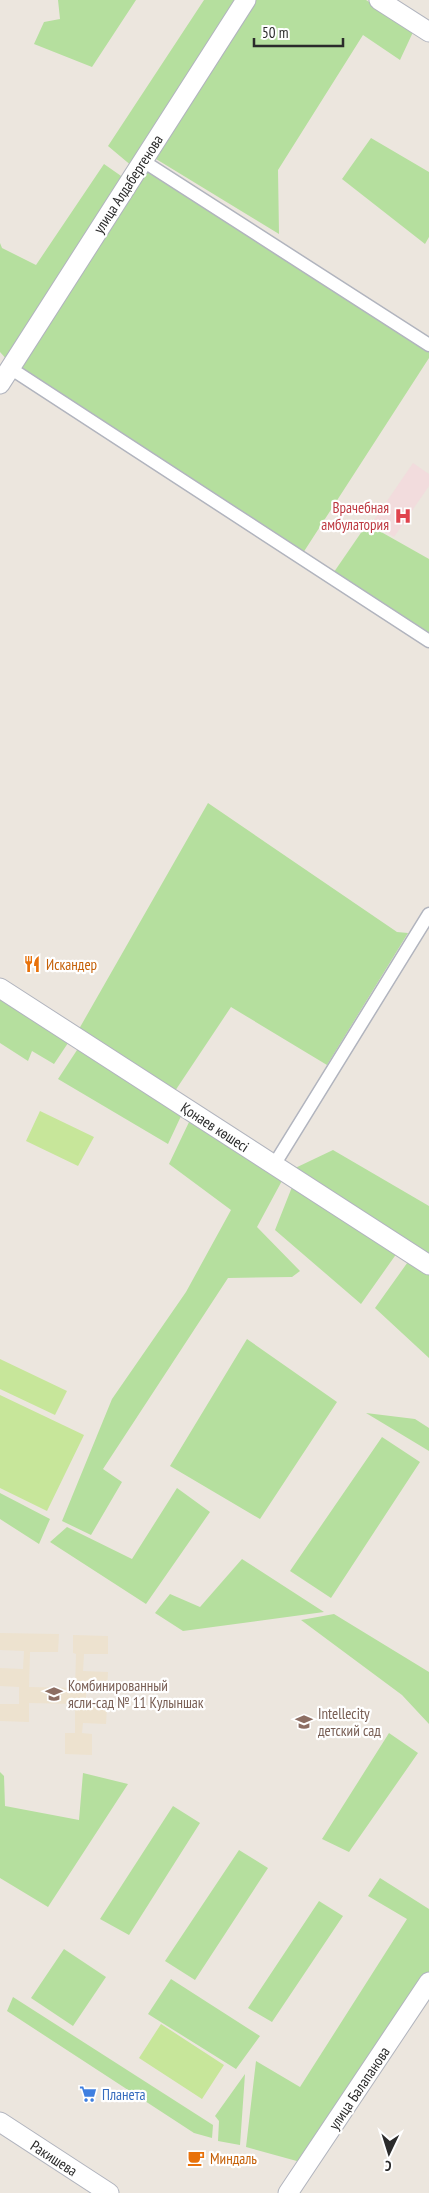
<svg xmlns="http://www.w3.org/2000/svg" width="429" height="2193" font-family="'PT Sans Narrow',sans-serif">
  <rect width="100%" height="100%" fill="#ece6de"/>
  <path fill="#ede2cf" d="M0 1633 59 1634 58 1652H30L29 1687 75 1688 76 1654 73 1653V1635L108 1636V1654H84L83 1671 108 1672 107 1689H86V1706L107 1707 106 1724 83 1723 82 1733 92 1734V1755L65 1754V1733H75V1704L29 1703V1722L0 1721V1704H19V1687L0 1686V1668L23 1669 24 1651 0 1650Z"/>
  <path fill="#f2dcdd" d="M413 463 429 474V486L394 537 372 523Z"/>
  <path fill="#b5df9e" d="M58 0H136L92 67 34 44 44 22 60 19Z
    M204 0H240L133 167 108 146Z
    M253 0H366L414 30 400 60 363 35 278 170 279 234 156 159Z
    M371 138 429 172V237L425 244 342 179Z
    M104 164 124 178 9 362 0 352V243L2 248 36 265Z
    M148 170 429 352V358L303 553 18 367Z
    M367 524 429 559V635L334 572Z
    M208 803 397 932 408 933 327 1065 231 1007 173 1094 79 1029Z
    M0 998 70 1040 54 1064 32 1051 28 1061 0 1043Z
    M79 1047 182 1114 168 1144 58 1079Z
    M190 1120 284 1177 257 1227 300 1271 292 1277 228 1278 103 1469 122 1482 91 1535 62 1521 112 1399 186 1292 231 1210 169 1164Z
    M333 1150 429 1206V1259L291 1170Z
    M292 1187 397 1253 361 1304 275 1230Z
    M410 1259 429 1272V1358L375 1308Z
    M247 1339 337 1402 260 1519 170 1466Z
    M366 1413 415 1419 429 1428V1451Z
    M382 1437 420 1462 331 1598 290 1571Z
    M177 1488 210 1512 146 1604 50 1542 67 1527 132 1559Z
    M0 1493 50 1519 39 1544 0 1519Z
    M242 1559 324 1612 183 1631 155 1613 170 1594 200 1607Z
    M334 1614 429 1672V1724L402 1695 301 1620Z
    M389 1733 418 1753 349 1852 322 1839Z
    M0 1772 4 1776 5 1806 79 1820 83 1773 128 1784 48 1907 0 1878Z
    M173 1806 200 1823 129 1935 100 1919Z
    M239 1850 268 1868 195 1980 165 1961Z
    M380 1878 429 1909V1977L304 2163 246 2147 256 2061 300 2087 407 1919 368 1896Z
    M319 1901 343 1916 272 2022 248 2008Z
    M64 1949 106 1977 73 2026 31 1998Z
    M171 1979 260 2036 236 2069 148 2014Z
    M13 1997 213 2125 212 2138 194 2133 7 2011Z
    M245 2074 240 2145 218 2141 219 2121 215 2116Z"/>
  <path fill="#c7e69a" d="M40 1111 94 1137 78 1166 26 1141Z
    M0 1359 67 1391 55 1415 0 1389Z
    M0 1395 84 1435 47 1511 0 1488Z
    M161 2024 224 2065 202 2099 139 2058Z"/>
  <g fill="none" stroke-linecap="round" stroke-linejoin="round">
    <g stroke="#b1b4be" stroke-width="15">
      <path id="street" d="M143 161 429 345
        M10 368 429 641
        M274 1165 429 914"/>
    </g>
    <g stroke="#b1b4be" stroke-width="21">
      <path id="secondary" d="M379 0 429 32
        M0 384 246 0
        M0 988 429 1265
        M0 2122 109 2193
        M288 2193 429 1982"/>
    </g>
    <use href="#street" stroke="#fff" stroke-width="12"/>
    <use href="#secondary" stroke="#fff" stroke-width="19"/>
  </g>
  <defs>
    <g id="hospital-bare" transform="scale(1.35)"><path d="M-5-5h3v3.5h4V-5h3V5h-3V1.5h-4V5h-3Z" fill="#e0444e" stroke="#fff" stroke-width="2.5" paint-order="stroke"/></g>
    <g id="restaurant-bare" transform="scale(1.35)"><path d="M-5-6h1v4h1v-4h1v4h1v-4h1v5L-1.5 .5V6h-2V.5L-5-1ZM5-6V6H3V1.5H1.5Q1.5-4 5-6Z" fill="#e8710a" stroke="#fff" stroke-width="2.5" paint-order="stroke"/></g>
    <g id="school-bare" transform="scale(1.35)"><path d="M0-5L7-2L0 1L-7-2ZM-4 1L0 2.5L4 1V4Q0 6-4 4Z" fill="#8d6e63" stroke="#fff" stroke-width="2.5" paint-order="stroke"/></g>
    <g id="supermarket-bare" transform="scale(1.35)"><path d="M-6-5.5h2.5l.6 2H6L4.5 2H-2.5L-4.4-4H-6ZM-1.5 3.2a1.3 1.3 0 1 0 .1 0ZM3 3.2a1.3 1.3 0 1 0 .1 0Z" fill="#3f7fe0" stroke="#fff" stroke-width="2.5" paint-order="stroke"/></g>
    <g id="cafe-bare" transform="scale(1.35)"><path d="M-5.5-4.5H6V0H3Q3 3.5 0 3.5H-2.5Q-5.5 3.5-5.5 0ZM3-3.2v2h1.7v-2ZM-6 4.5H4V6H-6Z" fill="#e8710a" stroke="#fff" stroke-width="2.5" paint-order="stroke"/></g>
  </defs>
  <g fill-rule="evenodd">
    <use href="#hospital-bare" x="403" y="516"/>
    <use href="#restaurant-bare" x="32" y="964"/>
    <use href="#school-bare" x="54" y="1694"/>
    <use href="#school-bare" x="304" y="1722"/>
    <use href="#supermarket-bare" x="88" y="2094"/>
    <use href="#cafe-bare" x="196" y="2158"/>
  </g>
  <g text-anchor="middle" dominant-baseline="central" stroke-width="4.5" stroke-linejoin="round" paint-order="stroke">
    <g font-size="15" fill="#2b2b2b" stroke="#fff">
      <text transform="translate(128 184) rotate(-57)">улица Алдабергенова</text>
      <text transform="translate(215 1127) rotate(33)">Қонаев көшесі</text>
      <text transform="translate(359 2088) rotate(-56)">улица Балапанова</text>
      <text transform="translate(54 2158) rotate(33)">Ракишева</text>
    </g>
    <g font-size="15" fill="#be3a42" stroke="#fff" text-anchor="end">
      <text x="389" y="507">Врачебная<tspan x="389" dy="17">амбулатория</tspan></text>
    </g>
    <g font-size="15" fill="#c56008" stroke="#fff" text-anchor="start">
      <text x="46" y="964">Искандер</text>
      <text x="210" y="2158">Миндаль</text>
    </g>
    <g font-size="15" fill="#785e54" stroke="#fff" text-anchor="start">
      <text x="68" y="1685">Комбинированный<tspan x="68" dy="17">ясли-сад № 11 Кулыншак</tspan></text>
      <text x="318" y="1713">Intellecity<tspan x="318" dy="17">детский сад</tspan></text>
    </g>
    <g font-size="15" fill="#366cbe" stroke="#fff" text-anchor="start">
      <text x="102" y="2094">Планета</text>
    </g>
  </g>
  <g transform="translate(389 2153) rotate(184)" stroke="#ffffff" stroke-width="4" paint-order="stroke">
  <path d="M0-4L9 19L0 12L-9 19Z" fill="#2b2b2b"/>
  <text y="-8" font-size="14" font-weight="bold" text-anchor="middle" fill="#2b2b2b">С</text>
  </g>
  <path d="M254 38v8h89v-8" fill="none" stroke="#2b2b2b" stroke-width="2.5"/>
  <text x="262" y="38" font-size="15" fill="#2b2b2b" stroke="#ffffff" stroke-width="4" paint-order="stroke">50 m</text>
</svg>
